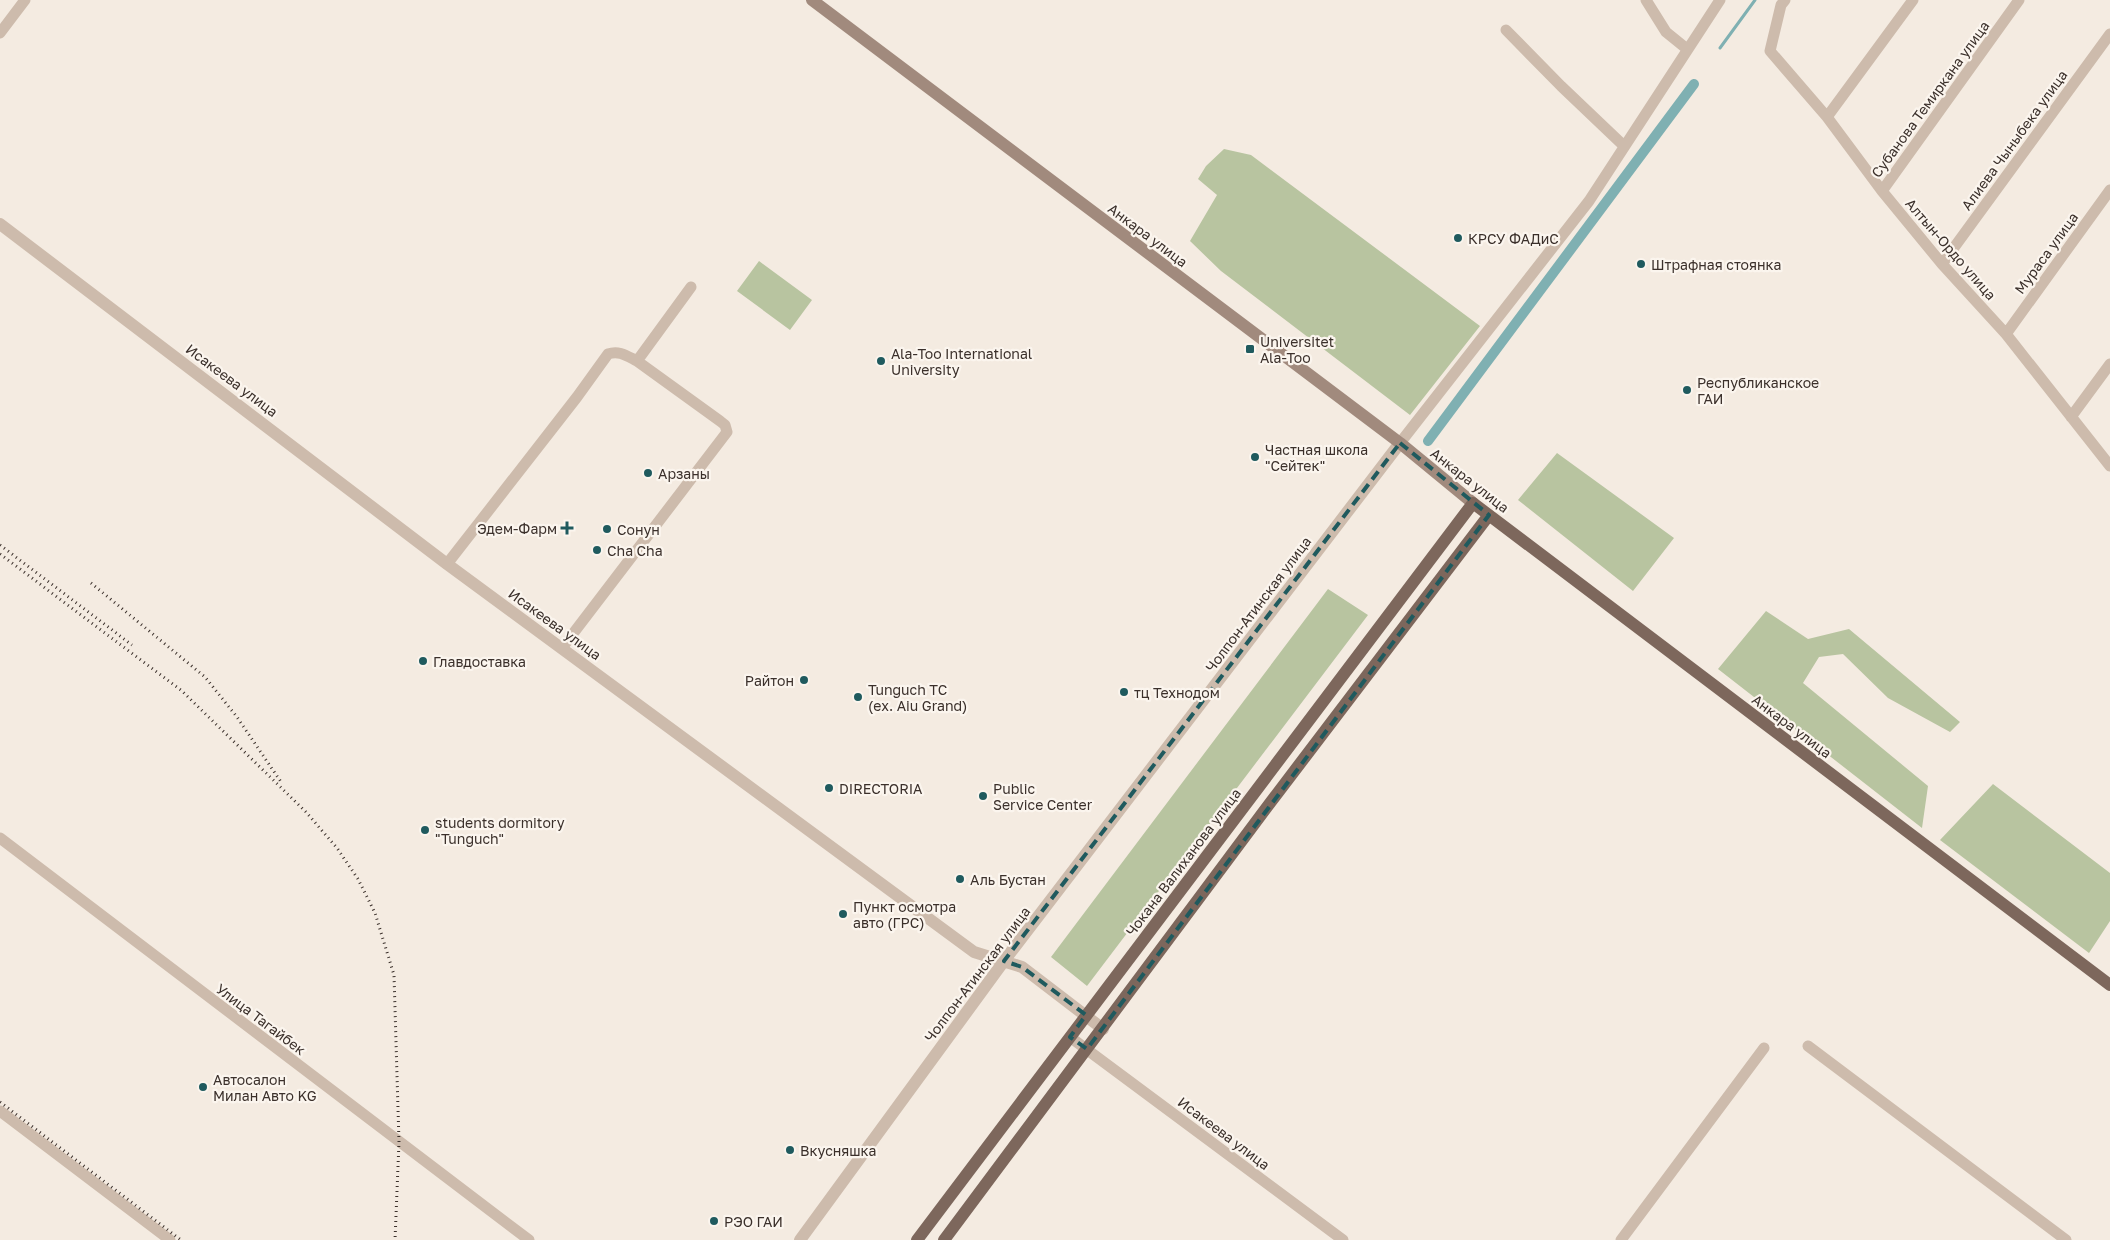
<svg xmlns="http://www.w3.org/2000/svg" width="2110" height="1240" font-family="'Golos Text',sans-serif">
  <rect width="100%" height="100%" fill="#f4ebe1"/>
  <path fill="#b8c4a0" d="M1224 149 1251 155 1480 326 1410 415 1221 271 1190 241 1217 195 1198 179 1206 166Z
    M759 261 812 300 790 330 737 291Z
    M1557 453 1674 538 1633 591 1518 500Z
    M1328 589 1368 615 1087 986 1051 957Z
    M1766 611 1808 639 1849 629 1960 722 1950 732 1888 698 1843 654 1819 657 1803 683 1928 786 1922 828 1718 669Z
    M1993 784 2110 873V921L2089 953 1940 840Z"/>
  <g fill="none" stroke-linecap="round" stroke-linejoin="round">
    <path stroke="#7fb0b2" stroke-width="3" d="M1720 48 1755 0"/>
    <path stroke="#7fb0b2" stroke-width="10" d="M1428 441 1694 84"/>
    <path stroke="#cdbbac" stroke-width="11" d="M1646 0 1666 32 1687 49
      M1785 0 1781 5 1770 51 1827 117 1882 191 1942 264 2006 334 2110 466
      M1506 30 1561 86 1624 146
      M0 33 25 0
      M1827 117 1913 0
      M1882 191 2019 0
      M1942 264 2110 34
      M2006 334 2110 190
      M637 361 691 287
      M2071 417 2110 364
      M1400 443 1589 201 1720 0
      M447 564 577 397 608 354C619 350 627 356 637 361L720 421 725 425 727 432 562 648
      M0 838 529 1240
      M1070 1037 1343 1240
      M1808 1046 2066 1240
      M0 1111 170 1240
      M1621 1240 1764 1048"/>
    <path stroke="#cdbbac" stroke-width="12" d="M0 224 447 564 974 952 1022 967 1103 1029
      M800 1240 1004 961 1400 443"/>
    <path stroke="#a18a7d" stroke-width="12" d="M812 0 1400 443 1473 503"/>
    <path stroke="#7d675c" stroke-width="12" d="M917 1240 1473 503 2110 985
      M944 1240 1267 807 1489 515"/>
    <path stroke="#3b302b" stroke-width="3" stroke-dasharray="1 4" stroke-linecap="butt" d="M0 545 132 645
      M0 554 182 691 306 812 337 848 358 879 375 913 394 975 399 1142 395 1240
      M91 583 205 677 237 717 281 782
      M0 1102 181 1240"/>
  </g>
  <path fill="none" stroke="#1f5a5e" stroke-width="4" stroke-dasharray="10 6" stroke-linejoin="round" d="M1400 443 1489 515 1087 1049 1070 1037 1086 1015 1022 967 1004 961Z"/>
  <g fill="#1f5a5e" stroke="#fbf5ee" stroke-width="2">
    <circle cx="1458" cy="238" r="5"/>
    <circle cx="1641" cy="264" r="5"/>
    <rect x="1245" y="344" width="10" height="10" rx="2.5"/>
    <circle cx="881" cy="361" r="5"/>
    <circle cx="1687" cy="390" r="5"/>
    <circle cx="1255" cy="457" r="5"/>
    <circle cx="648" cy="473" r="5"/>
    <path d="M564.5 520.5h5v5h5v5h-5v5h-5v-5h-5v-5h5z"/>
    <circle cx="607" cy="529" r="5"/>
    <circle cx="597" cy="550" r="5"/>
    <circle cx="423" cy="661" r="5"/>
    <circle cx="804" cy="680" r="5"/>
    <circle cx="1124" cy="692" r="5"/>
    <circle cx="858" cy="697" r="5"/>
    <circle cx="829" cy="788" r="5"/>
    <circle cx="983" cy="796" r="5"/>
    <circle cx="425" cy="830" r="5"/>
    <circle cx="960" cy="879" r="5"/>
    <circle cx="843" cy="914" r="5"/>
    <circle cx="203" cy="1087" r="5"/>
    <circle cx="790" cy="1150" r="5"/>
    <circle cx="714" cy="1221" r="5"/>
  </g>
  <g text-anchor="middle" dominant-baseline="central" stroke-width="4.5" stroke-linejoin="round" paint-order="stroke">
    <g font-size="14" fill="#3b302b" stroke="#fbf5ee">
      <text transform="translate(1930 99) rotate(-54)">Субанова Темиркана улица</text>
      <text transform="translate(2014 140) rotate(-54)">Алиева Чыныбека улица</text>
      <text transform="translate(1148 235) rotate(37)">Анкара улица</text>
      <text transform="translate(1951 249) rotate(49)">Алтын-Ордо улица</text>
      <text transform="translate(2046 253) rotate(-54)">Мураса улица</text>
      <text transform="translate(232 380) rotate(37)">Исакеева улица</text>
      <text transform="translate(1470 480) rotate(38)">Анкара улица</text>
      <text transform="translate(1258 604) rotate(-53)">Чолпон-Атинская улица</text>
      <text transform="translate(555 624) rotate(36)">Исакеева улица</text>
      <text transform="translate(1792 726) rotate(37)">Анкара улица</text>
      <text transform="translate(1183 862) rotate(-53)">Чокана Валиханова улица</text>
      <text transform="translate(977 974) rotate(-53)">Чолпон-Атинская улица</text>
      <text transform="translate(261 1019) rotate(37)">Улица Тагайбек</text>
      <text transform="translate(1224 1133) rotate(37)">Исакеева улица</text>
    </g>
    <g font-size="14" fill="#3b302b" stroke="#fbf5ee" text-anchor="start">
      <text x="1468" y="238">КРСУ ФАДиС</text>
      <text x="1651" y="264">Штрафная стоянка</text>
      <text x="1260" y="341">Universitet<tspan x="1260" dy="16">Ala-Too</tspan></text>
      <text x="891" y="353">Ala-Too International<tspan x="891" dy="16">University</tspan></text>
      <text x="1697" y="382">Республиканское<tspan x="1697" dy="16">ГАИ</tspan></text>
      <text x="1265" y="449">Частная школа<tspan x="1265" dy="16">"Сейтек"</tspan></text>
      <text x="658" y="473">Арзаны</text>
      <text x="557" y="528" text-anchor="end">Эдем-Фарм</text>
      <text x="617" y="529">Сонун</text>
      <text x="607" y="550">Cha Cha</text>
      <text x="433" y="661">Главдоставка</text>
      <text x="794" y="680" text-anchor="end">Райтон</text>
      <text x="868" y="689">Tunguch TC<tspan x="868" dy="16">(ex. Aiu Grand)</tspan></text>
      <text x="1134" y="692">тц Технодом</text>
      <text x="839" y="788">DIRECTORIA</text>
      <text x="993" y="788">Public<tspan x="993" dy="16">Service Center</tspan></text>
      <text x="435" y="822">students dormitory<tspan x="435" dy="16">"Tunguch"</tspan></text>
      <text x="970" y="879">Аль Бустан</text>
      <text x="853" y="906">Пункт осмотра<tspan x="853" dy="16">авто (ГРС)</tspan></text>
      <text x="213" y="1079">Автосалон<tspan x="213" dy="16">Милан Авто KG</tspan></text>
      <text x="800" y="1150">Вкусняшка</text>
      <text x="724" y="1221">РЭО ГАИ</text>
    </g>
  </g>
</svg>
